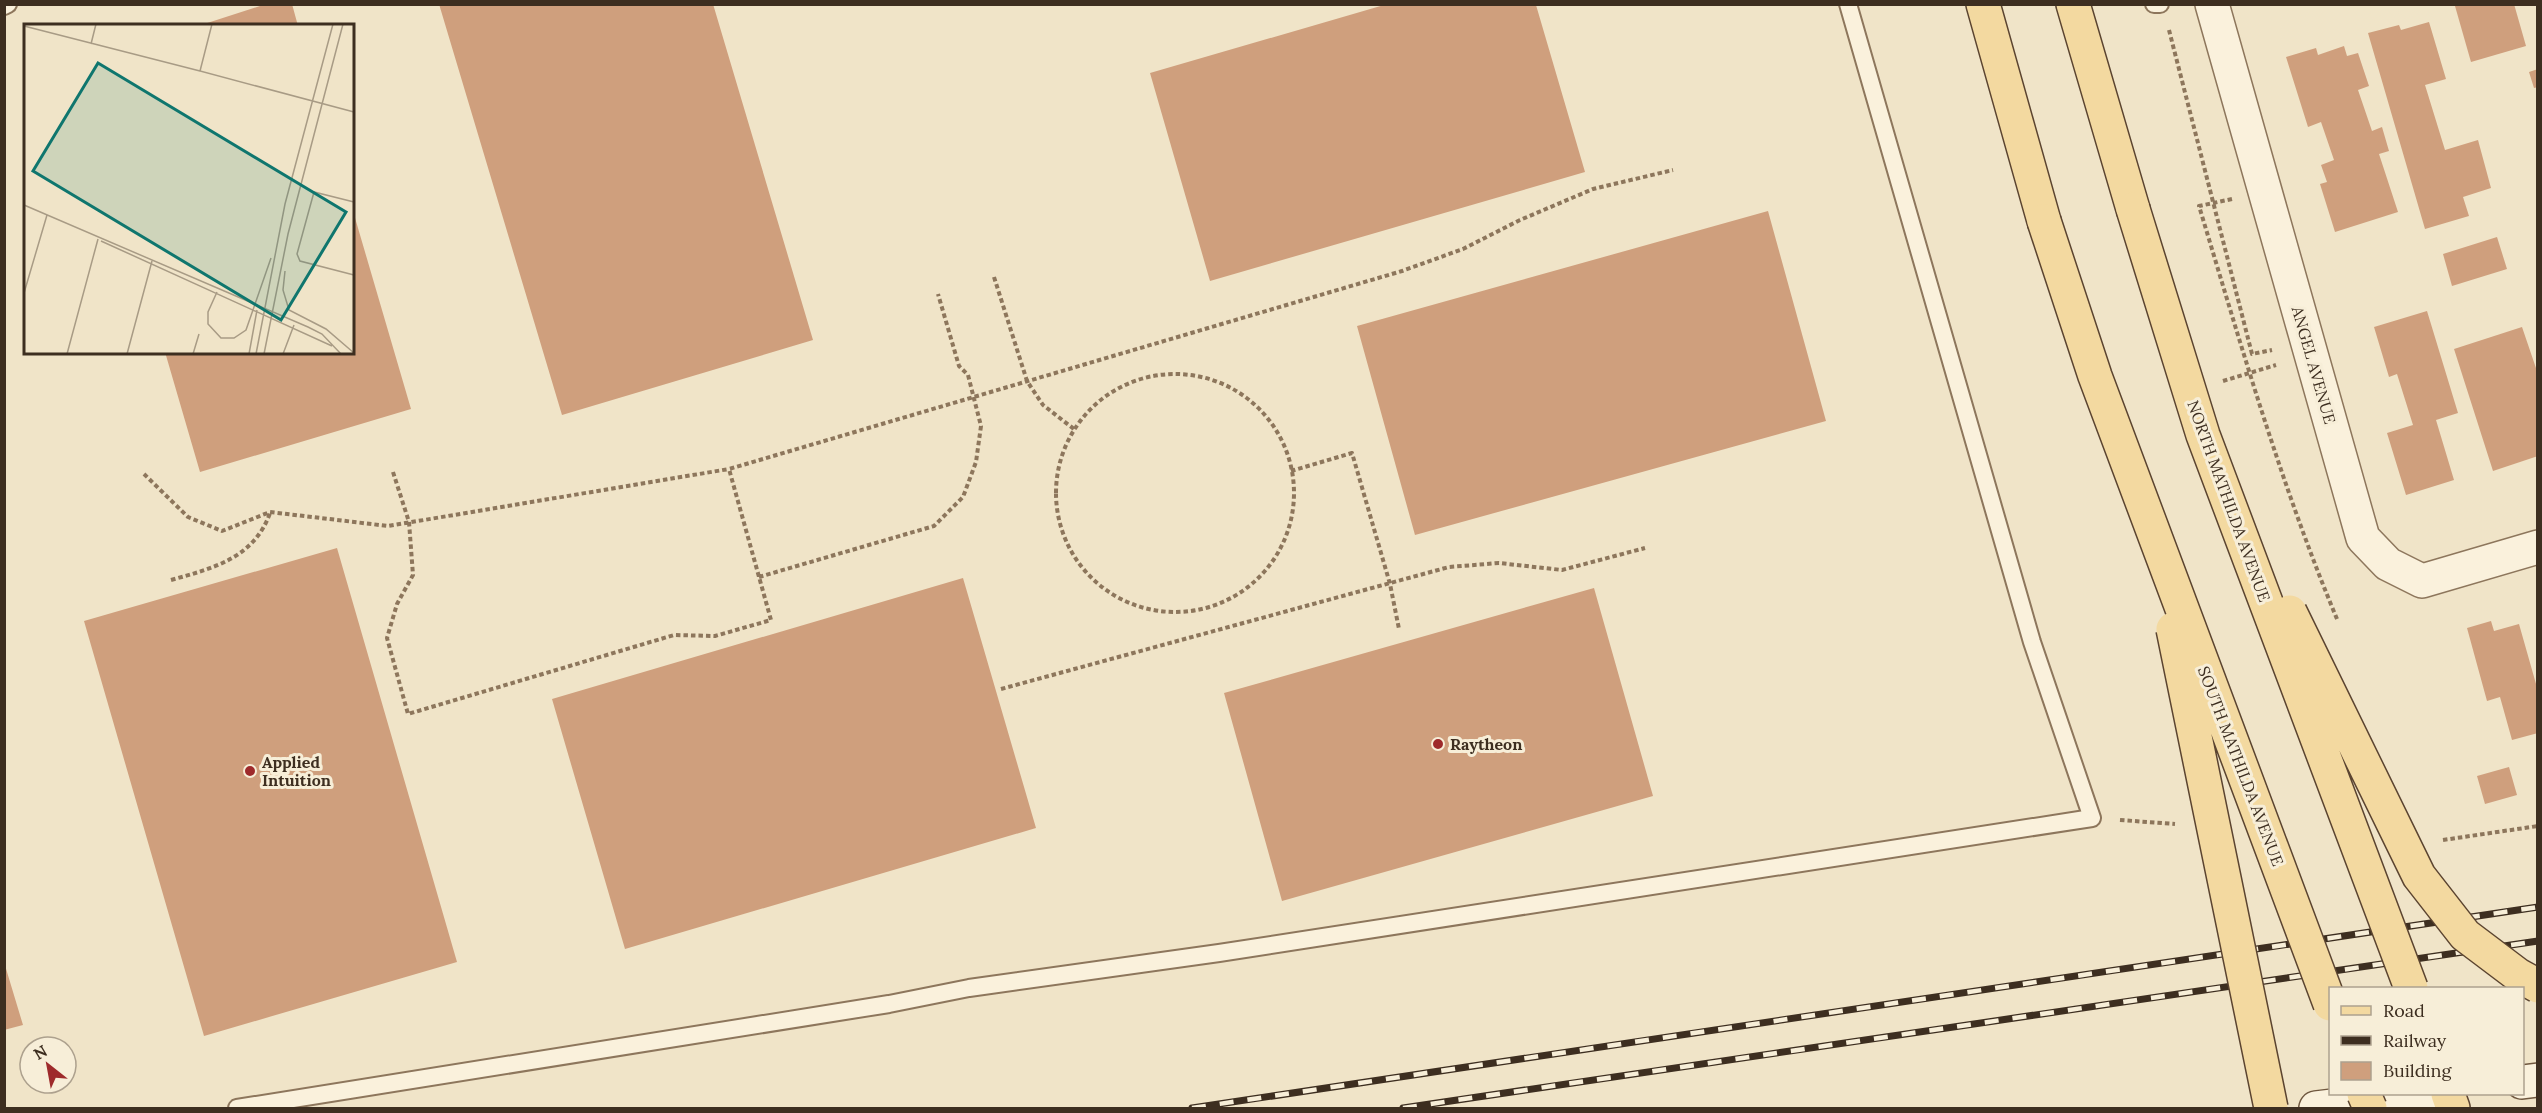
<svg xmlns="http://www.w3.org/2000/svg" width="2542" height="1113" font-family="Lora,serif">
  <rect width="100%" height="100%" fill="#f0e4c8"/>
  <path fill="#cf9f7d" d="M266 4H292L298 26H198Z
    M439 4H713L813 340 562 415Z
    M2461 4H2514L2526 46 2471 62 2455 6Z
    M1384 5H1536L1585 172 1210 281 1150 73Z
    M2429 22 2446 79 2425 85 2445 150 2478 140 2491 188 2463 197 2469 216 2425 229 2368 33 2399 25 2401 30Z
    M2344 46 2347 56 2358 53 2369 86 2358 90 2372 131 2382 127 2389 151 2379 154 2398 212 2335 232 2320 184 2327 182 2321 165 2334 160 2321 122 2308 127 2286 57 2316 48 2318 55Z
    M2538 69V87L2534 88 2529 72Z
    M353 211 411 409 200 472 165 352H352Z
    M1768 211 1826 421 1415 535 1357 326Z
    M2497 237 2507 269 2452 286 2443 254Z
    M2427 311 2458 413 2436 420 2454 480 2406 495 2387 433 2413 425 2397 374 2389 377 2374 327Z
    M2522 327 2538 374V456L2493 471 2454 349Z
    M337 548 457 962 204 1036 84 621Z
    M963 578 1036 828 625 949 552 699Z
    M1594 588 1653 796 1282 901 1224 693Z
    M2491 621 2494 631 2519 624 2538 691V733L2512 740 2500 697 2487 701 2467 628Z
    M2509 767 2517 795 2485 804 2477 776Z
    M4 962 23 1025 4 1030Z"/>
  <g fill="none" stroke-linecap="round" stroke-linejoin="round">
    <g stroke="#8d765c" stroke-width="20">
      <path id="lane" d="M2154 4H2160
        M4 6 8 4
        M237 1108 889 1004 969 988 1219 953 2092 818 2032 642 1848 4"/>
    </g>
    <g stroke="#8d765c" stroke-width="36">
      <path id="street" d="M2212 4 2363 538 2388 564 2422 581 2538 547"/>
    </g>
    <g stroke="#6f573f" stroke-width="36">
      <path id="secondary" d="M2522 1082 2538 1080
        M2316 1108 2432 1094"/>
    </g>
    <g stroke="#5b4430" stroke-width="36">
      <path id="primary" d="M1983 4 2044 221
        M2073 4 2133 209
        M2448 1094 2453 1108"/>
    </g>
    <path stroke="#8d765c" stroke-width="4" stroke-dasharray="4.5 3" stroke-linecap="butt" d="M2169 30 2252 354 2272 350
      M994 277 1027 381 1043 405 1074 429
      M1056 493a119 119 0 1 1 238 0a119 119 0 1 1-238 0Z
      M2223 381 2276 365
      M1291 471 1352 453 1390 584 1399 629
      M393 472 409 522 413 575 397 604 387 638 408 714 674 635 715 636 771 620 729 469 1402 271 1463 249 1520 220 1593 189 1673 170
      M144 474 188 517 222 531 270 512 388 526 729 469
      M759 577 934 526 963 497 976 462 981 426 968 375 959 366 938 294
      M171 580C214 568 254 558 270 513
      M1001 689 1449 567 1499 563 1562 570 1645 548
      M2120 820 2175 824
      M2443 840 2538 826"/>
    <use href="#lane" stroke="#faf1dc" stroke-width="16"/>
    <use href="#street" stroke="#faf1dc" stroke-width="33"/>
    <use href="#secondary" stroke="#faf1dc" stroke-width="33"/>
    <use href="#primary" stroke="#f3d9a0" stroke-width="33"/>
    <g stroke="#3d2e20" stroke-width="7">
      <path id="rail" d="M1192 1108 2538 907
        M1403 1108 2538 941"/>
    </g>
    <use href="#rail" stroke="#f7eed8" stroke-width="4.5" stroke-dasharray="14" stroke-linecap="butt"/>
    <g stroke="#5b4430" stroke-width="36" stroke-linecap="butt">
      <path id="primary-bridge" d="M2133 209 2203 435 2411 988
        M2044 221 2095 376 2330 1004
        M2290 612 2419 876 2465 935 2518 975 2538 986
        M2173 629 2271 1108
        M2364 1094 2370 1108"/>
    </g>
    <path stroke="#8d765c" stroke-width="4" stroke-dasharray="4.5 3" stroke-linecap="butt" d="M2232 199 2199 206C2241 345 2281 485 2337 619"/>
    <use href="#primary-bridge" stroke="#f3d9a0" stroke-width="33"/>
  </g>
  <g fill="#9e2a2b" stroke="#f7eed8" stroke-width="2">
    <circle cx="1438" cy="744" r="6"/>
    <circle cx="250" cy="771" r="6"/>
  </g>
  <g text-anchor="middle" dominant-baseline="central" stroke-width="6" stroke-linejoin="round" paint-order="stroke">
    <g font-size="16" fill="#3d2e20" stroke="#f7eed8">
      <text transform="translate(2314 365) rotate(74)">ANGEL AVENUE</text>
      <text transform="translate(2229 501) rotate(70)">NORTH MATHILDA AVENUE</text>
      <text transform="translate(2241 766) rotate(69)">SOUTH MATHILDA AVENUE</text>
    </g>
    <g font-size="16" font-weight="bold" fill="#3d2e20" stroke="#f7eed8" text-anchor="start">
      <text x="1450" y="744">Raytheon</text>
      <text x="262" y="762">Applied<tspan x="262" dy="18">Intuition</tspan></text>
    </g>
  </g>
  <g transform="translate(24 24)">
    <rect width="330" height="330" fill="#f0e4c8"/>
    <path fill="none" stroke="#a89b85" stroke-width="1.5" d="M188 0 176 47 330 88M0 2 176 47M67 20 72 0M330 178 290 168 273 230 276 237 330 251M0 181 284 303 298 310 317 330M77 217 308 322M261 247 259 266 265 286 302 305 330 329M193 268 184 288V300L197 314H210L222 306 247 234M0 269 23 191M43 330 74 215M103 330 128 237M169 330 175 310M225 330 233 286M232 330 261 180 309 0M240 330 264 210 319 0M259 330 270 301"/>
    <path fill="#0f766e" fill-opacity="0.15" stroke="#0f766e" stroke-width="3" d="M74 39 322 188 257 296 9 147Z"/>
    <rect width="330" height="330" fill="none" stroke="#3d2e20" stroke-width="3"/>
  </g>
  <rect width="2542" height="1113" fill="none" stroke="#3d2e20" stroke-width="12"/>
  <rect x="2329" y="987" width="195" height="108" fill="#f7eed8" stroke="#ada18e" stroke-width="1.5"/>
  <rect x="2341" y="1006" width="30" height="9" fill="#f3d9a0" stroke="#ada18e" stroke-width="1.5"/>
  <text x="2383" y="1017" font-size="18" fill="#3d2e20">Road</text>
  <rect x="2341" y="1036" width="30" height="9" fill="#3d2e20" stroke="#ada18e" stroke-width="1.5"/>
  <text x="2383" y="1047" font-size="18" fill="#3d2e20">Railway</text>
  <rect x="2341" y="1062" width="30" height="18" fill="#cf9f7d" stroke="#ada18e" stroke-width="1.5"/>
  <text x="2383" y="1077" font-size="18" fill="#3d2e20">Building</text>
  <g transform="translate(48 1065) rotate(329)"><circle r="28" fill="#f7eed8" stroke="#ada18e" stroke-width="1.5"/>
  <path d="M0-4.5L10 22L0 15L-10 22Z" fill="#9e2a2b"/>
  <text y="-9" font-size="16" font-weight="bold" text-anchor="middle" fill="#3d2e20">N</text>
  </g>
</svg>
